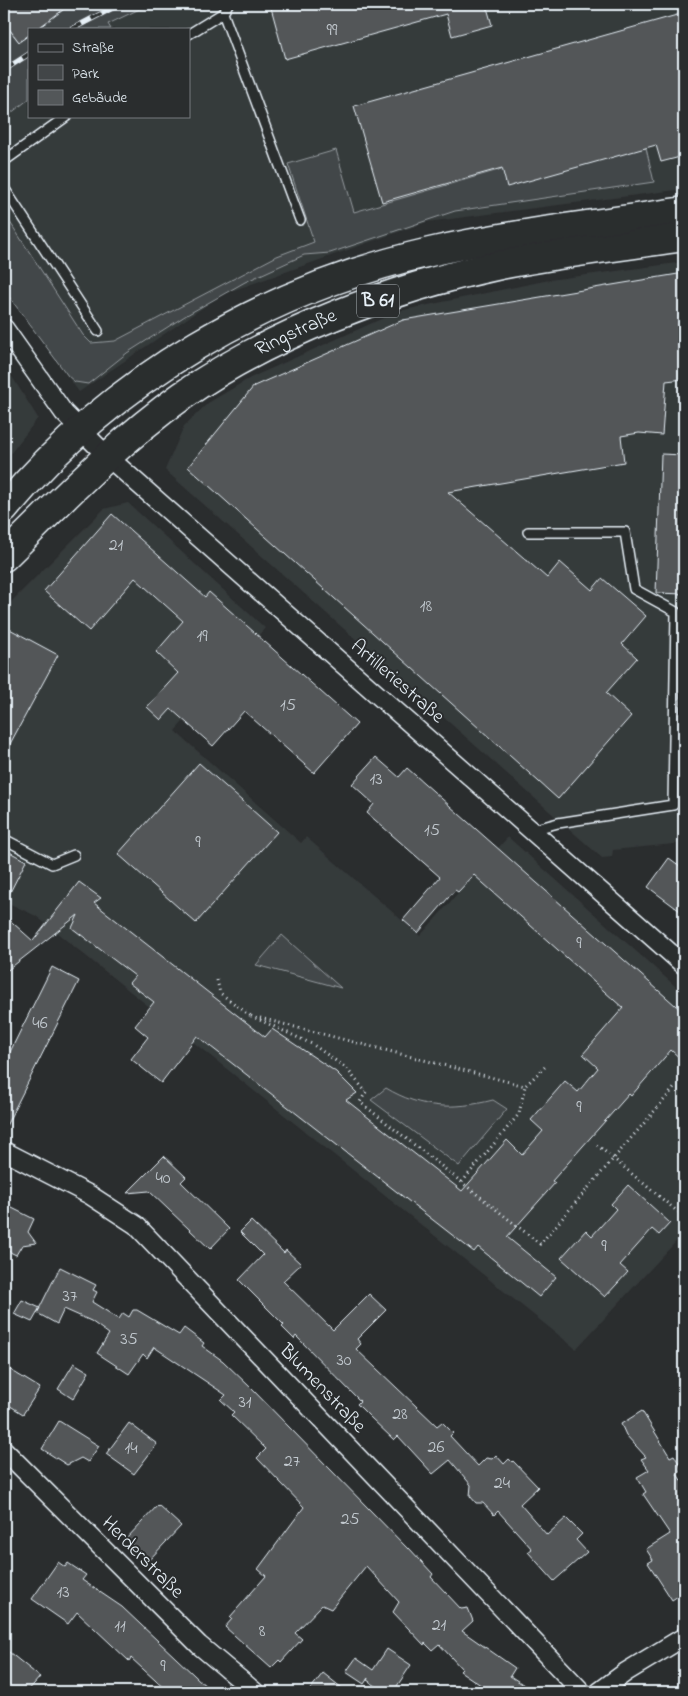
<svg xmlns="http://www.w3.org/2000/svg" width="688" height="1696" font-family="'Indie Flower',sans-serif">
  <rect width="100%" height="100%" fill="#2a2d2e"/>
  <filter id="ink" filterUnits="userSpaceOnUse"><feTurbulence type="fractalNoise" baseFrequency=".02" numOctaves="2"/><feDisplacementMap in="SourceGraphic" scale="10" xChannelSelector="R" yChannelSelector="G"/><feConvolveMatrix kernelMatrix="1 2 1 2 8 2 1 2 1" color-interpolation-filters="sRGB"/></filter>
  <g filter="url(#ink)">
    <path fill="#363a3b" fill-rule="evenodd" d="M4 4H684V189L427 222 223 294 79 392 4 290ZM29 29H189V116H29Z
      M684 262V843L613 850 612 857 602 858 165 470 184 426 208 403 250 378 399 311 549 280Z
      M4 364 38 418 4 462Z
      M128 503 265 628 175 731 301 843 306 837 420 936 508 837 684 994V1233L576 1349 36 916 4 901V609L104 509Z"/>
    <path fill="#424648" stroke="#959ca0" d="M71 4H150L108 24 111 29H37Z
      M7 27 19 42 29 35V99L6 117 4 121V30Z
      M646 148 654 182 455 211 330 253 304 255 245 282 185 316 127 353 88 384 75 382 68 376 4 290V213L83 335 91 343 115 341 277 256 314 242 288 164 336 150 354 212 502 169Z
      M282 935 341 988 256 965Z
      M386 1088C421 1109 454 1110 493 1100L507 1109 459 1166 371 1100Z"/>
    <path fill="#535759" stroke="#e8f1f8" d="M4 4H71L37 29H29V35L19 42 4 22Z
      M270 4H486L492 25 452 36 446 14 285 59Z
      M684 13V156L661 162 656 145 507 187 502 168 382 202 354 106Z
      M684 273V379L666 381 662 435 639 433 621 436 624 462 448 492 547 578 560 562 592 590 602 578 646 616 622 644 637 658 606 693 631 716 558 799 188 467 254 386 403 320Z
      M661 454 684 455V594L656 593Z
      M112 514 205 597 209 592 357 724 314 773 244 711 213 746 171 709 161 720 147 707 178 673 156 652 183 621 135 578 89 631 44 591Z
      M4 626 58 655 4 755Z
      M376 757 399 777 407 768 684 1013V1062L671 1050 631 1096 629 1094 552 1181 555 1183 507 1237 556 1277 539 1297 478 1247 474 1252 197 1036 161 1083 131 1059 148 1037 135 1026 154 1002 129 983 135 976 72 928 78 915 4 973V915L33 941 79 882 101 898 94 903 265 1037 272 1029 336 1072 357 1093 346 1100 462 1191 507 1140 522 1155 543 1131 531 1120 565 1081 578 1092 598 1068 583 1054 623 1008 474 875 458 892 455 890 418 933 403 920 440 877 367 813 374 804 352 784Z
      M199 763 277 832 196 923 118 854Z
      M4 849 26 861 4 904Z
      M669 858 684 869V914L648 887Z
      M52 967 79 981 4 1130V1064Z
      M164 1156 186 1177 181 1182 229 1229 210 1249 149 1191 127 1193Z
      M628 1185 670 1223 659 1235 652 1229 620 1265 628 1272 605 1297 561 1258 586 1230 592 1236 616 1209 611 1204Z
      M4 1204 34 1219 28 1232 36 1243 22 1245 16 1255 4 1249Z
      M251 1221 284 1253 286 1250 301 1264 283 1281 333 1330 369 1294 386 1310 357 1339 361 1344 356 1349 437 1426 442 1422 453 1433 450 1436 478 1466 486 1458 492 1459 496 1455 504 1464 509 1459 512 1462 513 1461 538 1487 520 1504 547 1535 566 1518 582 1534 576 1540 587 1552 554 1581 528 1552 532 1549 498 1511 494 1515 483 1503H476L470 1496 471 1485 450 1460 433 1474 398 1436 394 1440 370 1417 357 1404 360 1401 296 1336 294 1339 282 1327 284 1325 239 1280 263 1255 240 1232Z
      M60 1267 96 1285 93 1290 97 1292 92 1302 119 1319 123 1313 129 1317 133 1310H137L179 1335 184 1328 204 1343 202 1346 223 1361 250 1387 408 1549 409 1548 433 1574 431 1577 461 1609 468 1608 473 1621 462 1631 515 1668 510 1676 535 1692H491L460 1671 462 1669 439 1644 432 1650 425 1643 424 1645 393 1612 399 1602 366 1566 331 1609 322 1605 295 1633 302 1639 281 1662 279 1660 271 1668 225 1627 232 1619 230 1617 266 1576 258 1569 304 1507 257 1458 266 1449 231 1415 234 1412 221 1400 226 1395 154 1347 147 1358 143 1354 129 1374 97 1353 109 1334 91 1321 64 1309 57 1324 37 1313Z
      M22 1300 40 1308 32 1322 14 1314Z
      M74 1363 89 1372 73 1399 58 1389Z
      M4 1366 40 1388 23 1414 4 1402Z
      M642 1411 670 1457 674 1455 683 1470 677 1474 684 1485V1592L672 1600 648 1563 653 1560 646 1549 670 1534 643 1494 646 1492 637 1477 649 1470 641 1459 646 1457 626 1435 621 1424Z
      M59 1421 99 1446 88 1462 81 1458 67 1465 42 1449Z
      M129 1423 157 1444 134 1474 106 1454Z
      M158 1505 181 1526 149 1560 126 1539Z
      M58 1562 65 1567 68 1563 86 1575 82 1580 122 1607 212 1692H168L131 1658 129 1661 77 1612 68 1624 32 1599Z
      M4 1648 40 1677 27 1692H4Z
      M387 1649 411 1665 393 1692H385L367 1680 368 1678 364 1684 346 1672 356 1658 373 1670Z
      M323 1673 347 1692H308Z"/>
    <g fill="none" stroke-linecap="round" stroke-linejoin="round">
      <g stroke="#e8f1f8" stroke-width="12">
        <path id="lane" d="M223 13 300 220
          M189 34 223 13 228 4
          M4 161 67 116
          M4 188 98 331
          M528 532H625L634 589 676 612 673 805 558 823 532 830
          M4 839 52 864 74 855"/>
      </g>
      <g stroke="#e8f1f8" stroke-width="21">
        <path id="street" d="M4 328 64 413 109 458 684 965
          M4 1151 90 1195 136 1225 582 1692
          M4 1450 199 1645 255 1692
          M599 1692 626 1672 684 1637"/>
      </g>
      <g stroke="#e8f1f8" stroke-width="31">
        <g id="primary">
          <path d="M4 509C112 379 267 289 430 252 513 233 600 224 684 211"/>
          <path id="s1" d="M4 557C60 502 117 442 182 396 270 334 395 287 500 265 561 253 623 246 684 237"/>
        </g>
      </g>
      <path stroke="#e8f1f8" stroke-width="3" stroke-dasharray="1 4" stroke-linecap="butt" d="M217 980 220 993 251 1016
        M251 1016 312 1044 346 1068 366 1092 360 1102 540 1244 676 1086
        M260 1018 525 1086 547 1065
        M597 1145 678 1212
        M462 1182 519 1114 525 1086"/>
      <use href="#lane" stroke="#2a2d2e" stroke-width="9"/>
      <use href="#street" stroke="#2a2d2e" stroke-width="18"/>
      <use href="#primary" stroke="#2a2d2e" stroke-width="28"/>
      <g stroke="#e8f1f8" stroke-width="5.5">
        <path id="rail" d="M72 29 120 4
          M4 70 29 54"/>
      </g>
      <use href="#rail" stroke="#2a2d2e" stroke-width="4" stroke-dasharray="11" stroke-linecap="butt"/>
    </g>
  </g>
  <g text-anchor="middle" dominant-baseline="central" stroke-width="4" stroke-linejoin="round" paint-order="stroke">
    <g font-size="18" fill="#c3cad0">
      <text x="332" y="31">99</text>
      <text x="116" y="546">21</text>
      <text x="426" y="607">18</text>
      <text x="202" y="637">19</text>
      <text x="288" y="706">15</text>
      <text x="376" y="780">13</text>
      <text x="432" y="831">15</text>
      <text x="198" y="843">9</text>
      <text x="579" y="944">9</text>
      <text x="40" y="1024">46</text>
      <text x="579" y="1108">9</text>
      <text x="163" y="1179">40</text>
      <text x="604" y="1247">9</text>
      <text x="70" y="1297">37</text>
      <text x="129" y="1340">35</text>
      <text x="344" y="1361">30</text>
      <text x="245" y="1403">31</text>
      <text x="400" y="1415">28</text>
      <text x="436" y="1448">26</text>
      <text x="131" y="1449">14</text>
      <text x="292" y="1462">27</text>
      <text x="502" y="1484">24</text>
      <text x="350" y="1520">25</text>
      <text x="63" y="1593">13</text>
      <text x="439" y="1626">21</text>
      <text x="120" y="1627">11</text>
      <text x="262" y="1632">8</text>
      <text x="163" y="1667">9</text>
    </g>
    <rect fill="#2a2d2e" stroke="#afb6bb" stroke-width="1" x="357" y="284.5" width="42" height="33" rx="4"/>
    <g font-size="19" font-weight="bold" fill="#e8f1f8">
      <text x="378" y="301">B 61</text>
    </g>
    <g font-size="20" fill="#e8f1f8" stroke="#2a2d2e">
      <text stroke="none"><textPath href="#s1" startOffset="371">Ringstraße</textPath></text>
      <text transform="translate(397 682) rotate(41)">Artilleriestraße</text>
      <text transform="translate(322 1389) rotate(46)">Blumenstraße</text>
      <text transform="translate(142 1558) rotate(45)">Herderstraße</text>
    </g>
  </g>
  <rect width="688" height="1696" fill="none" stroke="#2a2d2e" stroke-width="20"/>
  <rect x="10" y="10" width="668" height="1676" fill="none" stroke="#e8f1f8" stroke-width="2" filter="url(#ink)"/>
  <rect x="28" y="28" width="162" height="90" fill="#2a2d2e" stroke="#767b7f"/>
  <rect x="38" y="44" width="25" height="8" fill="#2a2d2e" stroke="#767b7f"/>
  <text x="72" y="52" font-size="15" fill="#e8f1f8">Straße</text>
  <rect x="38" y="65" width="25" height="15" fill="#424648" stroke="#767b7f"/>
  <text x="72" y="78" font-size="15" fill="#e8f1f8">Park</text>
  <rect x="38" y="90" width="25" height="15" fill="#535759" stroke="#767b7f"/>
  <text x="72" y="102" font-size="15" fill="#e8f1f8">Gebäude</text>
</svg>
